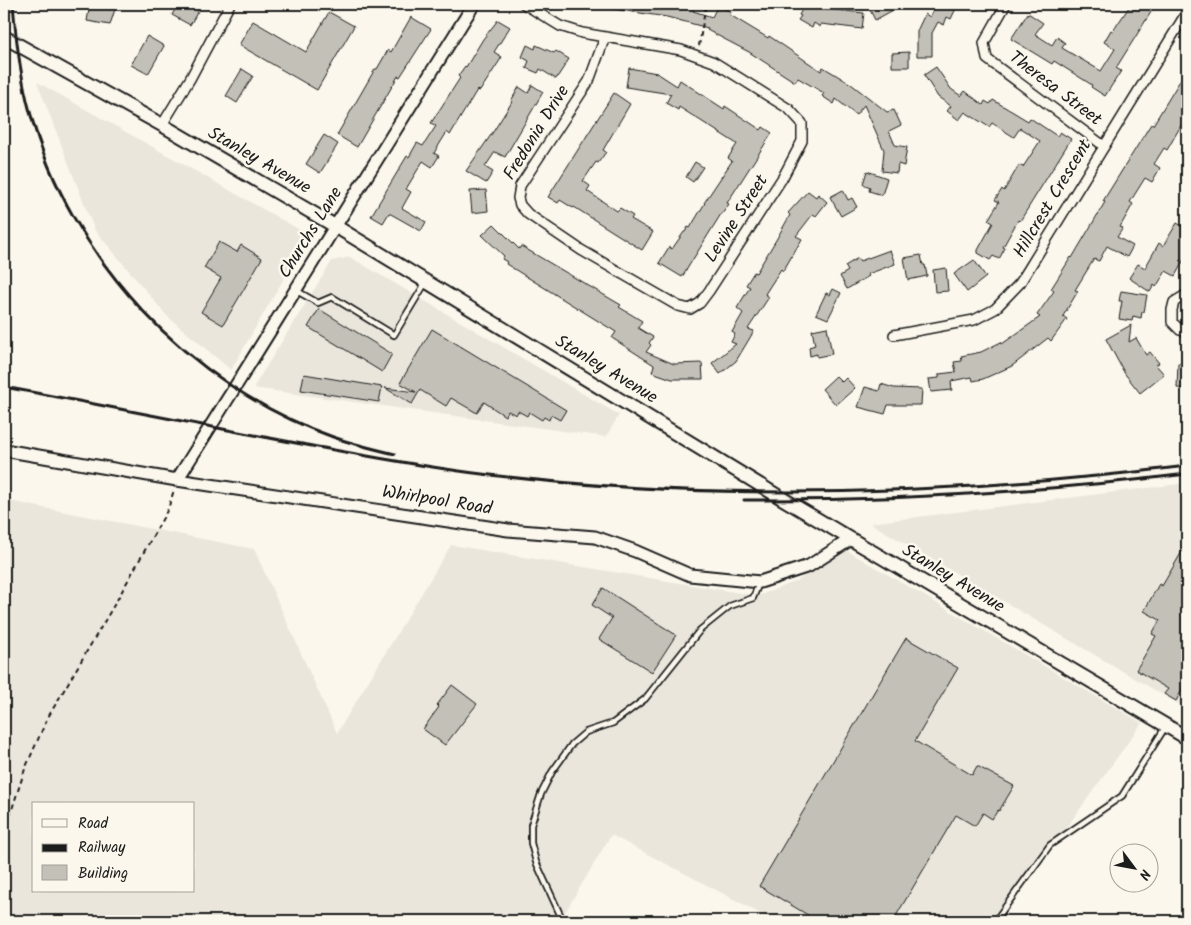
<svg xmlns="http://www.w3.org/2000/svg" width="1191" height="925" font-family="Kalam,sans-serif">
  <rect width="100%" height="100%" fill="#fbf7ec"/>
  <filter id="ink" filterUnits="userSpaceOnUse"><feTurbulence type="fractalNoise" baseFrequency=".02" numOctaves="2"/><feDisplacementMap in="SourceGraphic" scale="10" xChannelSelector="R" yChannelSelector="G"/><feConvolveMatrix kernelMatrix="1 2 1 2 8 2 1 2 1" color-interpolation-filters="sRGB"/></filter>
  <g filter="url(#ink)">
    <path fill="#eae6dc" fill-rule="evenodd" d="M37 82 309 235 231 370 167 316 94 229Z
      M350 257 619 415 606 437 253 388 332 261Z
      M1187 483V709L870 523Z
      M4 500 254 549 337 733 451 545 758 596 797 581 844 549 1142 723 999 921H772L745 905 611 835 560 921H4ZM34 804H194V891H34Z"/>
    <path fill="#c3c0b8" stroke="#1c1c1c" d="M90 4H112V6H116L110 25 87 21Z
      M178 4H202L190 25 172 15Z
      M614 4H695L693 11 712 17 718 5 731 12 730 15 768 38 769 36 821 71 823 67 851 84 887 112 894 110 901 125 889 131 895 145 907 147 904 166 898 164 897 173 882 171 884 150 864 105 856 115 836 99 834 104 822 96 824 93 798 78 795 82 749 52 707 30 708 28 667 17 613 9Z
      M805 4H817L826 9 864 13 862 29 821 24 820 27 814 23 812 28 798 20 801 16 799 15Z
      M867 4H904L875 20Z
      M936 4H958L951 19 947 17 944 25 938 22 932 33V56H917V31L925 14 930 17Z
      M1131 4H1156L1116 68 1121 71 1105 96 1091 87 1092 85 1054 61 1052 64 1011 39 1028 13 1043 23 1035 34 1052 45 1057 37 1065 43 1062 48 1101 71 1115 49 1104 42 1111 30 1113 31Z
      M329 12 354 26 317 90 239 45 253 21 306 52Z
      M411 17 431 29 400 77 398 76 357 147 337 135 375 69H377L388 50 391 52Z
      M498 20 510 27 494 52 502 57 480 91 477 90 450 135 447 132 434 153 439 156 432 167 423 161 406 189 411 192 402 208 426 222 421 231 389 213 383 223 371 216 407 156 409 157 417 143 423 146 436 126 431 123 460 78 458 76 465 66 466 67 483 39Z
      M147 36 164 46 148 74 131 65Z
      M527 45 535 49 536 45 554 53 556 51 569 59 556 79 540 69 538 73 526 68 529 61 522 57Z
      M909 52V67H892V53Z
      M936 67 951 89 961 96 965 91 983 105 985 101 990 104 993 100 1028 121 1030 118 1057 136 1060 132 1071 139 1020 221 1018 220 1003 247 1005 248 999 259 993 256 990 260 978 253V250L993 223 988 220 999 202 995 200 1002 189 1004 191 1019 165 1023 167 1040 141 1020 128 1014 137 992 123 989 127 965 112 959 120 947 111 951 106 938 97 924 75Z
      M629 68 657 73 677 86 680 80 724 109 725 106 761 130 763 127 772 133 727 203 729 204 722 214H721L682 277 659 263 669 247 672 249 684 232H685L688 227 690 228 705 203H704L732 161 728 158 737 144 679 107 678 110 666 103 671 94 626 87Z
      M242 69 253 76 237 103 226 96Z
      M1187 69V115L1167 150 1164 148 1154 164 1160 168 1152 182 1145 178 1130 202 1133 204 1120 227 1123 228 1117 237 1133 246 1127 257 1107 246 1099 261 1094 259 1075 290 1078 291 1063 316 1067 319 1051 341 1048 338 1012 366 983 379 973 381 972 377 951 381 952 390 931 392 929 379 939 378V374L956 372 954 362 962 361 961 356 981 352 1001 342 1002 344 1040 317 1037 315 1054 291 1051 289 1071 257 1072 258 1105 202 1103 201 1151 124 1153 125Z
      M532 85 543 92 505 157 495 152 485 167 493 172 486 183 466 171 493 132 512 102 511 101 519 87 528 93Z
      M614 93 630 104 603 150 606 152 598 163 596 162 583 181 590 186 587 191 617 211 620 208 633 216 631 219 653 232 642 250 574 207 573 208 560 200 558 203 548 197Z
      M324 135 338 144 320 173 306 164Z
      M695 162 703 167 693 182 686 177Z
      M867 171 887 178 882 195 869 191 870 187 863 184Z
      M486 190 488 211 472 213 470 191Z
      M843 190 848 200 852 198 857 207 841 216 830 197Z
      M808 191 816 197 818 194 827 202 816 216 813 214 796 236 802 239 783 271 781 269 765 294 769 297 748 329 754 331 736 361 720 374 712 363 736 344 731 342 735 334 732 332 743 313 737 308 750 287 746 285 754 272 756 273 776 240 790 215 788 213Z
      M1177 223 1187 229V254L1175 276 1166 271 1156 287 1154 285 1150 292 1129 278 1138 264 1145 268 1159 243 1163 246Z
      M494 224 519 249 521 246 621 305 619 307 642 321 638 328 653 337 649 343 651 345 646 352 674 364 702 363 703 379H672L652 372 654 365 612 338 616 332 506 264 507 262 502 259 504 256 482 235Z
      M219 242 237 252 241 245 262 258 223 325 201 312 221 278 204 268Z
      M890 250 895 264 868 274 869 276 847 289 840 276 848 271 845 266 858 258 860 261Z
      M921 255 923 265H925L927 276 908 280 904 258Z
      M974 260 986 277 967 292 954 274Z
      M946 268 948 291 935 292 933 270Z
      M833 289 841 293 828 319 816 314 826 293 830 295Z
      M1121 291 1147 295 1144 312H1142L1141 318 1133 316 1132 321 1119 319 1122 301H1119Z
      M319 309 392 354 382 372 308 327Z
      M1131 325 1129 342 1136 338 1146 355 1150 352 1159 363 1156 365 1164 374 1140 393 1125 374 1106 339Z
      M827 327 832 354 817 357V354L810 356 809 347 815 345 812 330Z
      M432 329 566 410 560 420 551 415 549 420 544 417 542 420 529 412 527 416 518 411 516 415 508 411 505 416 484 402 477 413 451 398 446 406 420 390 412 404 385 388 416 392 400 383Z
      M1178 363H1187V389L1177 388Z
      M304 374 382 387 379 402 301 390Z
      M836 376 842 382 846 378 855 388 836 405 822 389Z
      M881 384 894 388 922 389 921 405H888L885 414 858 407 865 387 879 391Z
      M1187 543V681L1176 701 1164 694 1168 689 1136 670 1156 636 1152 634 1160 620 1144 611 1159 584 1162 586Z
      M603 588 676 635 652 672 599 639 612 618 592 605Z
      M906 638 958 668 915 741 972 775 977 766 1014 786 999 811 998 810 992 819 983 813 975 826 956 815 893 921H818L759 886Z
      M452 685 477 704 445 745 423 729 439 707 437 705Z"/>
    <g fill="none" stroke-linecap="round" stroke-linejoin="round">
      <g stroke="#1c1c1c" stroke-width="8">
        <path id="service" d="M297 291 318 303 332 297 394 335 426 282
          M563 921 536 862 531 843V825L541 794 552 772 572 744 586 732 613 723 645 699 700 630 730 606 753 598 759 583
          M995 921 1050 845 1122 796 1166 726"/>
      </g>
      <g stroke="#1c1c1c" stroke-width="12">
        <path id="minor" d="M524 4 560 26 582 33 681 50 714 62 789 109 802 123V141L783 177 709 291 700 303 690 309 678 306 581 250 528 214 520 205 518 198 520 186 589 81 605 37
          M1006 4 984 43 987 59 1104 146
          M162 125 190 79 230 4
          M1187 294 1174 302 1172 310V322L1180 330 1187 332
          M894 335 974 320 995 309 1020 283 1187 12"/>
      </g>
      <g stroke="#1c1c1c" stroke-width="15">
        <path id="tertiary" d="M4 450 177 480 508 530 595 537 635 551 690 575 760 582 809 566 851 539
          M177 480 474 4"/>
      </g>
      <g stroke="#1c1c1c" stroke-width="16">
        <path id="secondary" d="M4 37 162 125 335 226 773 493 1187 738"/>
      </g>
      <path stroke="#1c1c1c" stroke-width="2" stroke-dasharray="5 4" stroke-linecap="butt" d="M699 46 706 4
        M4 834 25 769 47 719 117 600 168 509 174 490"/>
      <use href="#service" stroke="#fbf7ec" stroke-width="4.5"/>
      <use href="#minor" stroke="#fbf7ec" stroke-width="9"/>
      <use href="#tertiary" stroke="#fbf7ec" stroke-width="11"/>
      <use href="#secondary" stroke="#fbf7ec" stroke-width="12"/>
      <path stroke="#1c1c1c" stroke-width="3" d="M13 4C16 40 20 76 30 112 70 259 189 386 333 437 353 444 374 449 395 454
        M4 387C114 407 223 430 334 450 383 459 432 468 482 474 717 503 952 495 1187 466
        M744 500C893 501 1040 492 1187 474"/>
    </g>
  </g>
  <g text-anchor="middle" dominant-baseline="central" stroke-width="5" stroke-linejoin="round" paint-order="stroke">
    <g font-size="18" fill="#1c1c1c" stroke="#fbf7ec">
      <text transform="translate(1055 89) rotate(37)">Theresa Street</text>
      <text transform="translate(537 133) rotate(-58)">Fredonia Drive</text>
      <text transform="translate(259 161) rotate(30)">Stanley Avenue</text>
      <text transform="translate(1053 199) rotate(-59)">Hillcrest Crescent</text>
      <text transform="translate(737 219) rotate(-57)">Levine Street</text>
      <text transform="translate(311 233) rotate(-58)">Churchs Lane</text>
      <text transform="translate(606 370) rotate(31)">Stanley Avenue</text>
      <text transform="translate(437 501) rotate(9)">Whirlpool Road</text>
      <text transform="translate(953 579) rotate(31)">Stanley Avenue</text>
    </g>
  </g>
  <rect width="1191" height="925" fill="none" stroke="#fbf7ec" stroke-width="20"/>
  <rect x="10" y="10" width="1171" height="905" fill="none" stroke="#1c1c1c" stroke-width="2" filter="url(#ink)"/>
  <rect x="32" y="802" width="162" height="90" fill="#fbf7ec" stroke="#a29f99"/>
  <rect x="42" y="819" width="25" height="8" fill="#fbf7ec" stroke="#a29f99"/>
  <text x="78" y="828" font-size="15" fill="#1c1c1c">Road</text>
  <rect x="42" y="844" width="25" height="8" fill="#1c1c1c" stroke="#a29f99"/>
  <text x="78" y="852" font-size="15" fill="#1c1c1c">Railway</text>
  <rect x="42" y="865" width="25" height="15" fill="#c3c0b8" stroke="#a29f99"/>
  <text x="78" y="878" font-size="15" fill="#1c1c1c">Building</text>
  <g transform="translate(1134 868) rotate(122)"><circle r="24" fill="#fbf7ec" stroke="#a29f99"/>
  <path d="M0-4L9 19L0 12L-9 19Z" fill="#1c1c1c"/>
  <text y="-8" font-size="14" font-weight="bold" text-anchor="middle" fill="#1c1c1c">N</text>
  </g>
</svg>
